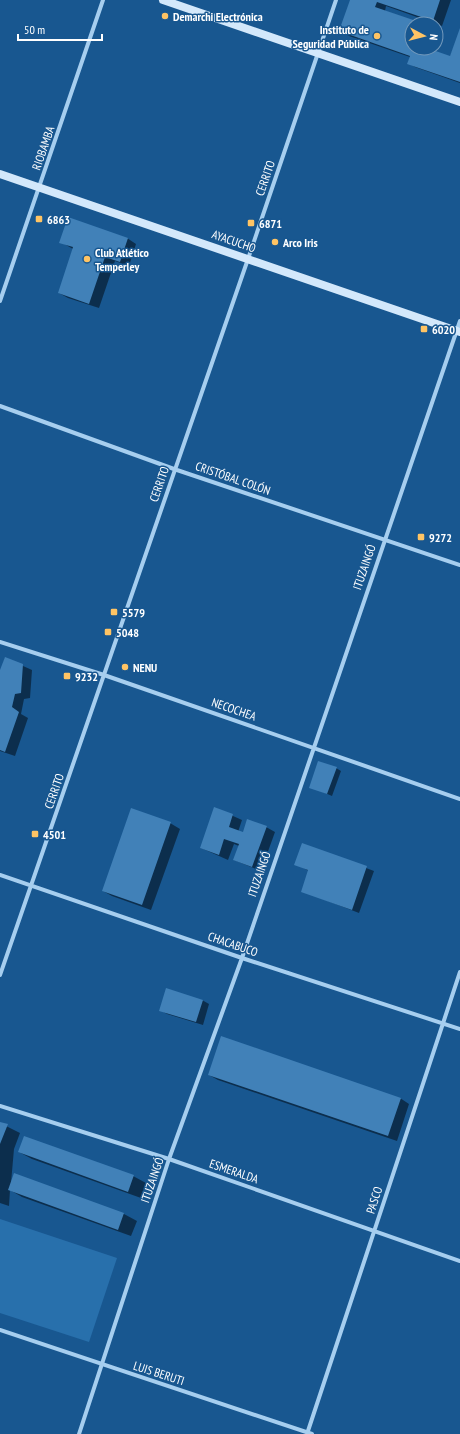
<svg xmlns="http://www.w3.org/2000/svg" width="460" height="1434" font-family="'PT Sans Narrow',sans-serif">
  <rect width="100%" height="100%" fill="#185790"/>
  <path fill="#2870ac" d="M0 1219 117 1258 89 1342 0 1313Z"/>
  <path fill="#0007" d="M351 0H451L442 26 386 6 385 11 422 24H412V48H435L434 52 450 57 460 31V83L415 67 408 63 410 57 349 36 340 31Z
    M436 30 440 32 436 44Z
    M127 238 136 244 129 266 115 261 99 308 68 298 59 293 73 249 61 242Z
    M5 658 32 670 30 698 24 699 21 714 28 718 15 756 0 751V673Z
    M336 768 341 771 332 796 311 787Z
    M215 808 242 820 238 832 243 834 266 827 275 832 261 871 234 860 239 846 234 844 228 860 201 848Z
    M170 823 180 829 151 910 112 896 103 891Z
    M303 844 374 871 359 913 302 891 309 871 296 864Z
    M202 1000 209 1004 203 1025 167 1014 160 1010Z
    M209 1075 400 1098 409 1104 397 1141 218 1080Z
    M0 1123 20 1133 14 1149 11 1183 124 1214 137 1221 131 1236 22 1197 10 1190 9 1206 0 1203Z
    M19 1152 133 1176 146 1183 141 1198 32 1159Z"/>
  <path fill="#4181b8" d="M350 0H440L433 21 377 2 375 7 425 24H412V48H427L450 56 460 28V82L407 64 410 56 339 31Z
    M68 217 128 238 120 262 105 257 89 304 58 293 73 247 59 243Z
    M5 657 23 664 21 693 15 694 12 707 19 712 5 752 0 750V670Z
    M318 761 337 767 327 794 309 788Z
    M214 807 233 814 229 827 243 832 247 819 267 826 252 867 233 860 239 844 224 839 219 855 200 848Z
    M131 808 171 822 142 905 102 891Z
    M302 843 367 866 352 910 301 892 308 870 294 865Z
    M166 988 203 1000 196 1022 159 1011Z
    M221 1036 401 1098 388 1136 208 1075Z
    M0 1122 8 1124 0 1144Z
    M24 1136 134 1175 128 1192 18 1152Z
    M14 1173 124 1213 118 1230 8 1190Z"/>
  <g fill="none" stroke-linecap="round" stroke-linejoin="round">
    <path stroke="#a6ceef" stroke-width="4" d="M0 301 103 0
      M0 406 174 469 460 565
      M0 642 104 675 460 799
      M0 875 242 958 460 1029
      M0 975 248 259 336 0
      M0 1106 169 1159 460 1261
      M0 1330 312 1434
      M79 1434 169 1159 242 958 460 321
      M307 1434 460 972"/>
    <path stroke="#d3e8fb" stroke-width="8" d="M163 0 460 102
      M0 174 460 332"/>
  </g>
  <g fill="#ffc464" stroke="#185790" stroke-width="1.5">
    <circle cx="165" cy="16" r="4"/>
    <circle cx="377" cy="36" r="4"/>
    <rect x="35" y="215" width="8" height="8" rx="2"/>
    <rect x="247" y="219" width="8" height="8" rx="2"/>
    <circle cx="275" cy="242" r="4"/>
    <circle cx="87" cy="259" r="4"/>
    <rect x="420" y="325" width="8" height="8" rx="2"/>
    <rect x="417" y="533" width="8" height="8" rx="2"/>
    <rect x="110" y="608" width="8" height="8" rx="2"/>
    <rect x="104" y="628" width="8" height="8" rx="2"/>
    <circle cx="125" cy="667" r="4"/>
    <rect x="63" y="672" width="8" height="8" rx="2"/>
    <rect x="31" y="830" width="8" height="8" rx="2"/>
  </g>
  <g text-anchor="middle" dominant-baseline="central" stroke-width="3" stroke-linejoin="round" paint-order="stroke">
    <g font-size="12" font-weight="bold" fill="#fff" stroke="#185790" text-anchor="start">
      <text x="173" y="16">Demarchi Electrónica</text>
      <text x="369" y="29" text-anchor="end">Instituto de<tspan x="369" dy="14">Seguridad Pública</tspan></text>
      <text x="47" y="219">6863</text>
      <text x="259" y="223">6871</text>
      <text x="283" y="242">Arco Iris</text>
      <text x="95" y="252">Club Atlético<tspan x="95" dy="14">Temperley</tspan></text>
      <text x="432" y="329">6020</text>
      <text x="429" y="537">9272</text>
      <text x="122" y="612">5579</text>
      <text x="116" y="632">5048</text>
      <text x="133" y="667">NENU</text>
      <text x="75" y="676">9232</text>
      <text x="43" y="834">4501</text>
    </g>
    <g font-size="12" fill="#fff" stroke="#185790">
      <text transform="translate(43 148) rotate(-71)">RIOBAMBA</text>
      <text transform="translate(265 178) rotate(-71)">CERRITO</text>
      <text transform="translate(234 241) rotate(19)">AYACUCHO</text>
      <text transform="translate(233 478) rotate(19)">CRISTÓBAL COLÓN</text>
      <text transform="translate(159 484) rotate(-71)">CERRITO</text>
      <text transform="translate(364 567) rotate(-71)">ITUZAINGÓ</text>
      <text transform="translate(234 709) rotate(19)">NECOCHEA</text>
      <text transform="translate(54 791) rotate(-71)">CERRITO</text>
      <text transform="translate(259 874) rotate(-71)">ITUZAINGÓ</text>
      <text transform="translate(233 944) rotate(19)">CHACABUCO</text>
      <text transform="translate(234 1171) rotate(19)">ESMERALDA</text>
      <text transform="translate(152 1180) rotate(-71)">ITUZAINGÓ</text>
      <text transform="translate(374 1200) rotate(-72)">PASCO</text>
      <text transform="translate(159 1373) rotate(18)">LUIS BERUTI</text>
    </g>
  </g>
  <g transform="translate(424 36) rotate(97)"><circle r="19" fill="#185790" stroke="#749abc"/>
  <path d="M0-3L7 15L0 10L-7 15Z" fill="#ffc464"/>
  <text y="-6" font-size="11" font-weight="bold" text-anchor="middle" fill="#ffffff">N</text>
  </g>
  <path d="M18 34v6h84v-6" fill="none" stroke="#ffffff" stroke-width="2"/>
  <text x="24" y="34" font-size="12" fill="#ffffff" stroke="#185790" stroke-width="3" paint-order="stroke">50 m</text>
</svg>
